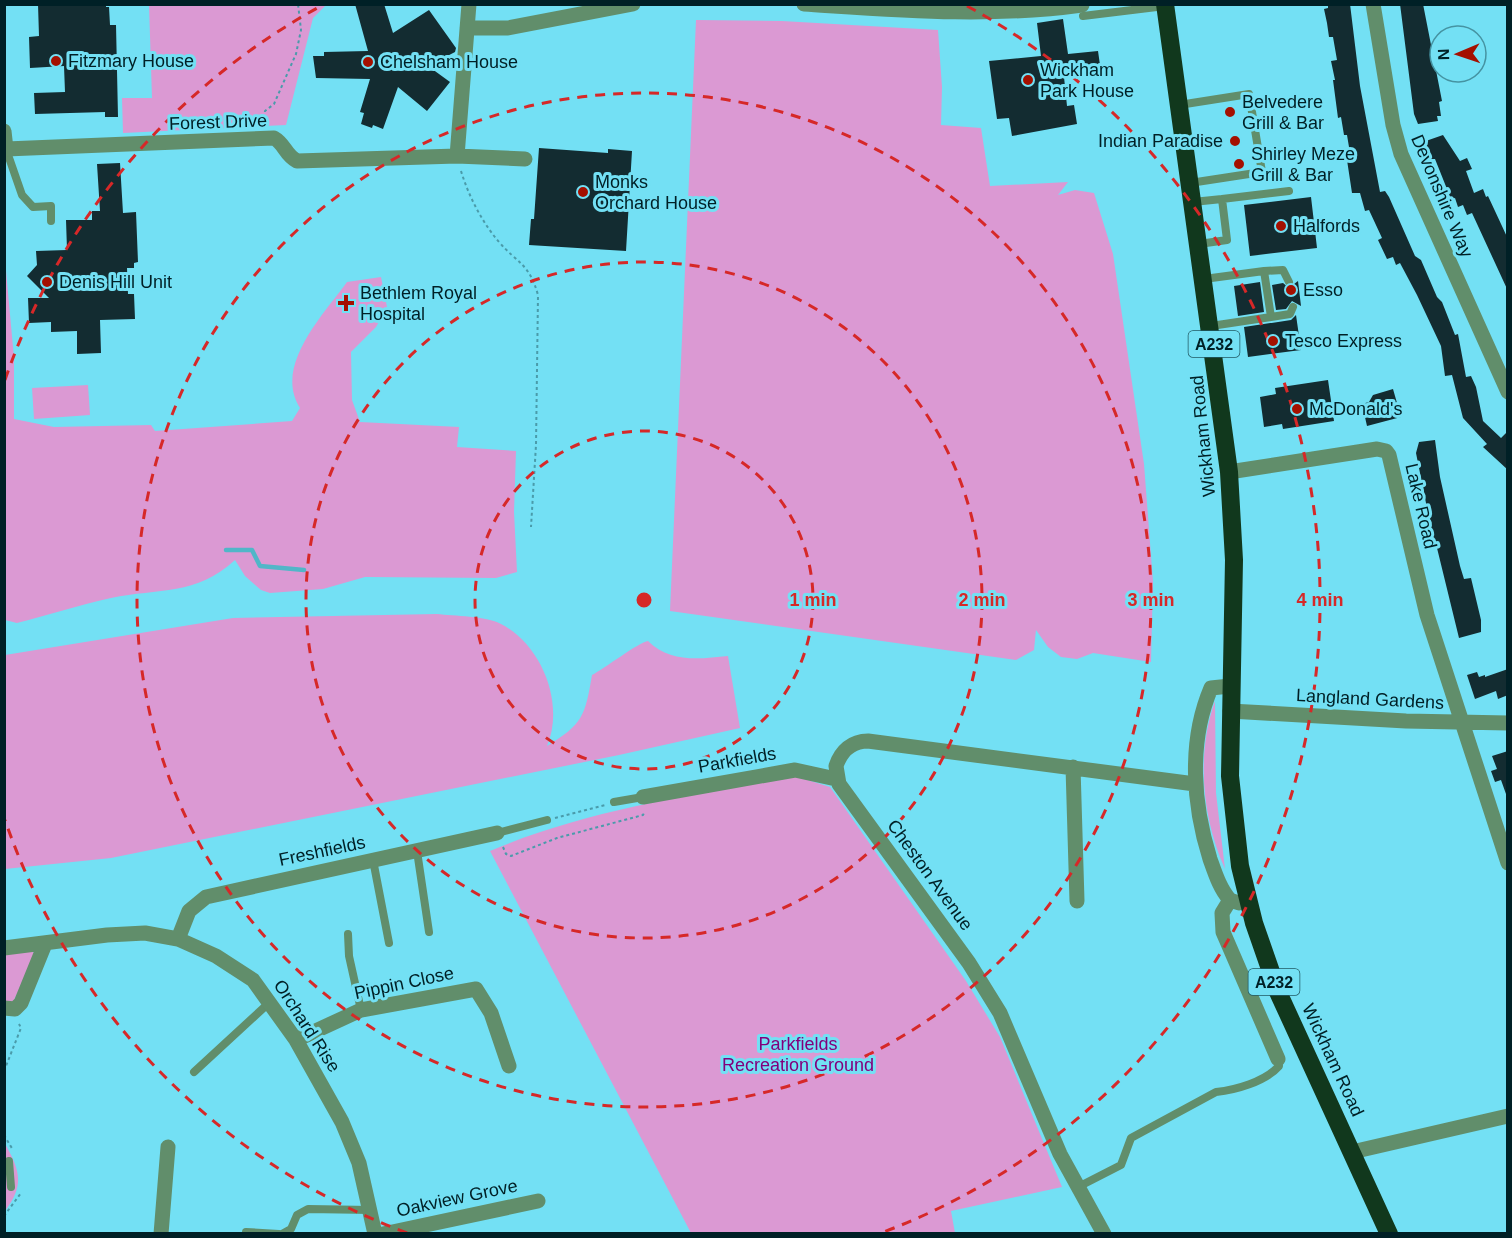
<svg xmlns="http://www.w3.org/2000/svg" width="1512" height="1238" font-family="Arial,sans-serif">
  <rect width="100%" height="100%" fill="#73e0f4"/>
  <path fill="#db99d3" d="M149 5H326L313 18 286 125 123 133 122 98H152Z
    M696 20 782 21 938 30 942 87 941 125 981 128 990 186 1068 182 1058 195 1075 190 1094 193 1113 254 1144 464 1153 582 1151 662 1093 653 1077 659 1061 657 1048 647 1036 630 1034 650 1016 660 670 611Z
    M4 249 14 358V419L54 427 151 425 155 431 292 421 300 408C273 366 324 314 347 282L381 277 387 307 376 327 351 352 352 400 360 422 459 427 457 447 516 451 514 512 517 572 496 578 365 577 323 589 270 593 261 590 245 576 235 560C196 596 159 588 111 598 79 605 48 615 17 623L5 620Z
    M88 385 90 415 34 419 32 388Z
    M437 614C454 616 486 616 501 624 542 645 565 704 547 746 583 724 585 716 592 675 604 669 639 642 648 641 670 663 699 659 728 656L740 728 619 755 111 858 5 869V655L233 618Z
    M1215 701 1216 793 1225 869C1202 818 1196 754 1215 701Z
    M795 776 830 787 966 981 1000 1037 1062 1187 951 1211 955 1233H691L490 851C587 810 692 795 795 776Z
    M31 950 36 955 13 1002 5 1003V954Z
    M4 1142C20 1170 25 1184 5 1211Z"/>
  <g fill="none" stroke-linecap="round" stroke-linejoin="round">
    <path stroke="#51b6c8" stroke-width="4.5" d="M226 550H252L260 566 304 570"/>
  </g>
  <path fill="#132c31" d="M38 4H106V7H109L110 25H116L118 117H105V112L35 114 34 93 65 92 64 66 30 68 29 37 39 36Z
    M355 4H384L393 33 429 10 456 48 455 52 428 66 450 82 427 111 398 87 383 129 373 125 372 128 361 124 364 113 360 112 370 79 316 78 313 56H324V52L368 51Z
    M1328 4H1350L1360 86 1380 192 1385 191 1389 197 1415 256 1421 260 1437 297 1442 302 1455 335 1458 334 1466 377 1471 376 1476 387 1483 421 1501 438 1508 431V470L1483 447 1487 444 1463 418 1452 375 1445 376 1441 346 1417 295 1400 263 1396 265 1393 257 1387 259 1378 240 1382 238 1369 210 1365 211 1360 193H1352L1347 160 1351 159 1347 135H1344L1341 117 1338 118 1333 80H1335L1331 61 1337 60 1333 37H1329L1327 23 1324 9 1328 8Z
    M1400 4H1423L1442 101 1439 102 1441 116H1437L1438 121 1418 124 1414 114Z
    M1063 19 1068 54 1098 51 1101 72 1064 77 1067 106 1074 105 1077 124 1012 136 1009 118 997 119 989 61 1041 56 1037 23Z
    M1443 135 1460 161 1467 158 1472 169 1466 171 1474 193 1483 189 1486 197 1488 196 1508 239V291L1472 213 1467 215 1463 205 1458 207 1455 198 1451 199 1435 159H1427L1423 142Z
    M539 148 608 153V149L632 151 626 251 529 245 531 219H534Z
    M120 163 123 213 136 212 138 262 134 263V268H127L128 294H134L135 319 100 320 101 353 77 354V331L51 332V322L29 323 28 298H49L27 276 37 265 36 251 67 250 66 220H92V211H100L97 164Z
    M1311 197 1317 248 1250 256 1244 205Z
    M1298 281 1301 306 1292 301 1286 309 1276 310 1272 285 1283 283 1289 288Z
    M1260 282 1264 312 1238 316 1234 286Z
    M1296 315 1301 350 1248 357 1244 327 1291 320Z
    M1328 380 1334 421 1283 429 1282 424 1264 427 1260 397 1276 394 1275 388Z
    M1393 389 1401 417 1367 426 1362 404 1369 402 1373 395Z
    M1435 440 1440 477 1460 566 1464 579 1471 578 1481 620V632L1459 638 1437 548H1435L1416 453 1419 442Z
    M1508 669V695L1498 699 1496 691 1475 699 1467 675 1477 672 1479 677 1485 675V677Z
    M1508 751V794H1506L1501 780 1495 782 1491 771 1497 769 1492 756Z"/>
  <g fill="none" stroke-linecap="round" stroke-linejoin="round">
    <path stroke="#4a9baa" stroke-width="2" stroke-dasharray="3 3" stroke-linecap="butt" d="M264 124 265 111 274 104 296 54 301 30 298 4
      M461 171C469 197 482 222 499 242 518 264 529 263 538 295L536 445 531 527
      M555 818 605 805
      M503 847 506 854 511 856 557 838 643 815 645 811
      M4 1071 21 1028 19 1024
      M4 1135 13 1150
      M4 1216 21 1193"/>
    <path stroke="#618e6b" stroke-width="8" d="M1083 16 1165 6
      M1179 105 1249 94 1262 172 1190 183
      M6 149 22 195 33 207 51 206V221
      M1222 199 1289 191
      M1193 202 1222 199 1227 240 1199 244
      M1264 271 1283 270 1289 282
      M1204 279 1264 271 1271 317 1211 326
      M1271 317 1290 314 1293 307
      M614 802 643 797
      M497 833 547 820
      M417 851 429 932
      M373 860 389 943
      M348 934 349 956 361 1010
      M194 1072 270 1002
      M9 1161 11 1187
      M1078 1187 1121 1165 1131 1138 1216 1092C1235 1090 1265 1082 1279 1066L1278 1059
      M246 1232 279 1234
      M282 1234 291 1229 297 1215 308 1209 371 1210"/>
    <path stroke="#618e6b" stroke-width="15" d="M804 4C897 10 988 18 1082 5
      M1373 4 1393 125 1401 154 1508 392
      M467 28H508L633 4
      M4 131 6 149 274 138C285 144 285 155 297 161L457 156 525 159
      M457 156 469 4
      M1229 472 1377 449 1386 451 1389 455 1427 615 1508 863
      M1230 686 1211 688C1188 742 1193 805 1210 859 1215 873 1220 889 1230 900L1239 903 1247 900
      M1230 711 1406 721 1508 723
      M1073 767 1077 901
      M643 797 795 770 836 779
      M1230 900 1222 913 1223 932 1278 1059
      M178 939 189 911 206 897 497 833
      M4 948 107 935 145 933 178 939 216 956 253 980 296 1040 342 1122 359 1163 375 1234
      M4 1008 15 1009 21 1003 45 944
      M296 1040 361 1010 476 989 491 1013 509 1066
      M1352 1152 1508 1116
      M161 1234 168 1147
      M383 1234 538 1201
      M1104 1234 1060 1154 1000 1013 969 963 839 784 836 766C841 751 852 741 868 741L1195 784"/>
    <path stroke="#11381d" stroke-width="18" d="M1165 4 1229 472 1234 560 1230 776 1240 866 1254 923 1278 992 1389 1234"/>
  </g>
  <g fill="none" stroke="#d62828" stroke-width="3" stroke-dasharray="10 8">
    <circle cx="644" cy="600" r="169"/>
    <circle cx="644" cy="600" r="338"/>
    <circle cx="644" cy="600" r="507"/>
    <path d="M407 1233A676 676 0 0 1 5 820M5 380A676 676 0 0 1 321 6M967 6A676 676 0 0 1 881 1233"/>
  </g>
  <g fill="#a41000" stroke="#73e0f4" stroke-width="2">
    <circle cx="56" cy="61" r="6"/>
    <circle cx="368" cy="62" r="6"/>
    <circle cx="1028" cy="80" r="6"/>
    <circle cx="1230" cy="112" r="6"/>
    <circle cx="1235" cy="141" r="6"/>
    <circle cx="1239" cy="164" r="6"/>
    <circle cx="583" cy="192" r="6"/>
    <circle cx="1281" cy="226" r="6"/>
    <circle cx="47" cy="282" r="6"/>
    <circle cx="1291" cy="290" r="6"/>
    <path d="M343 294h6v6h6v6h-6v6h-6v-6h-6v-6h6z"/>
    <circle cx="1273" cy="341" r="6"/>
    <circle cx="1297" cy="409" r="6"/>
  </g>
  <g text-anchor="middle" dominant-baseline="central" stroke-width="6" stroke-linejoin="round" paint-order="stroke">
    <g fill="#73e0f4" stroke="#225a64" stroke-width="1.5">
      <rect x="1188.5" y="331" width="51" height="26" rx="4.5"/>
      <rect x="1248.5" y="969" width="51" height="26" rx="4.5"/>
    </g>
    <g font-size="16" font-weight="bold" fill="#002026">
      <text x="1214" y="344">A232</text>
      <text x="1274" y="982">A232</text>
    </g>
    <g font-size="18" fill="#002026" stroke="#73e0f4" text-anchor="start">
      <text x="68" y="61">Fitzmary House</text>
      <text x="380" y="62">Chelsham House</text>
      <text x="1040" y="70">Wickham<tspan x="1040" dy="21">Park House</tspan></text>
      <text x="1242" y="102">Belvedere<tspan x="1242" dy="21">Grill &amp; Bar</tspan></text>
      <text x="1223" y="141" text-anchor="end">Indian Paradise</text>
      <text x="1251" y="154">Shirley Meze<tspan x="1251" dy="21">Grill &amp; Bar</tspan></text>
      <text x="595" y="182">Monks<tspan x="595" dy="21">Orchard House</tspan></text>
      <text x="1293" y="226">Halfords</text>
      <text x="59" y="282">Denis Hill Unit</text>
      <text x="1303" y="290">Esso</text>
      <text x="360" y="293">Bethlem Royal<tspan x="360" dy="21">Hospital</tspan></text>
      <text x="1285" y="341">Tesco Express</text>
      <text x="1309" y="409">McDonald's</text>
    </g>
    <g font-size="18" fill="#002026" stroke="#73e0f4">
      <text transform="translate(218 122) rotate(-2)">Forest Drive</text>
      <text transform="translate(1442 196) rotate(67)">Devonshire Way</text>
      <text transform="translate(1203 436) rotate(-96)">Wickham Road</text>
      <text transform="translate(1421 506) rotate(77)">Lake Road</text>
      <text transform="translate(1370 699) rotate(3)">Langland Gardens</text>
      <text transform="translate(737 760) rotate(-10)">Parkfields</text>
      <text transform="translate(322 851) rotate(-12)">Freshfields</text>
      <text transform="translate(930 875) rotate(54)">Cheston Avenue</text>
      <text transform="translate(404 983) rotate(-12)">Pippin Close</text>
      <text transform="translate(307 1026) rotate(57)">Orchard Rise</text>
      <text transform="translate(1333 1060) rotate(65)">Wickham Road</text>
      <text transform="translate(457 1198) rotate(-12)">Oakview Grove</text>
    </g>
    <g font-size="18" fill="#82007c" stroke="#73e0f4">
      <text x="798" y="1044">Parkfields<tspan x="798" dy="21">Recreation Ground</tspan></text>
    </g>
  </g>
  <circle cx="644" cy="600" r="9" fill="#d62828" stroke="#73e0f4" stroke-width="3"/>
  <g font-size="18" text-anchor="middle" font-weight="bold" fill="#d62828" stroke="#73e0f4" stroke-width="6" stroke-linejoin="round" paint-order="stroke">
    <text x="813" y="606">1 min</text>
    <text x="982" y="606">2 min</text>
    <text x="1151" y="606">3 min</text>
    <text x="1320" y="606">4 min</text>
  </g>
  <rect width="1512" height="1238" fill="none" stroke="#002026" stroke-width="12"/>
  <g transform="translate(1458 54) rotate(268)"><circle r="28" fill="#73e0f4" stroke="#4593a2" stroke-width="1.5"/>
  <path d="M0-4.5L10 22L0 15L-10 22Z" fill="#a41000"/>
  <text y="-9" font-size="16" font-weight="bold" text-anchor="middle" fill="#002026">N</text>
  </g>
</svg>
